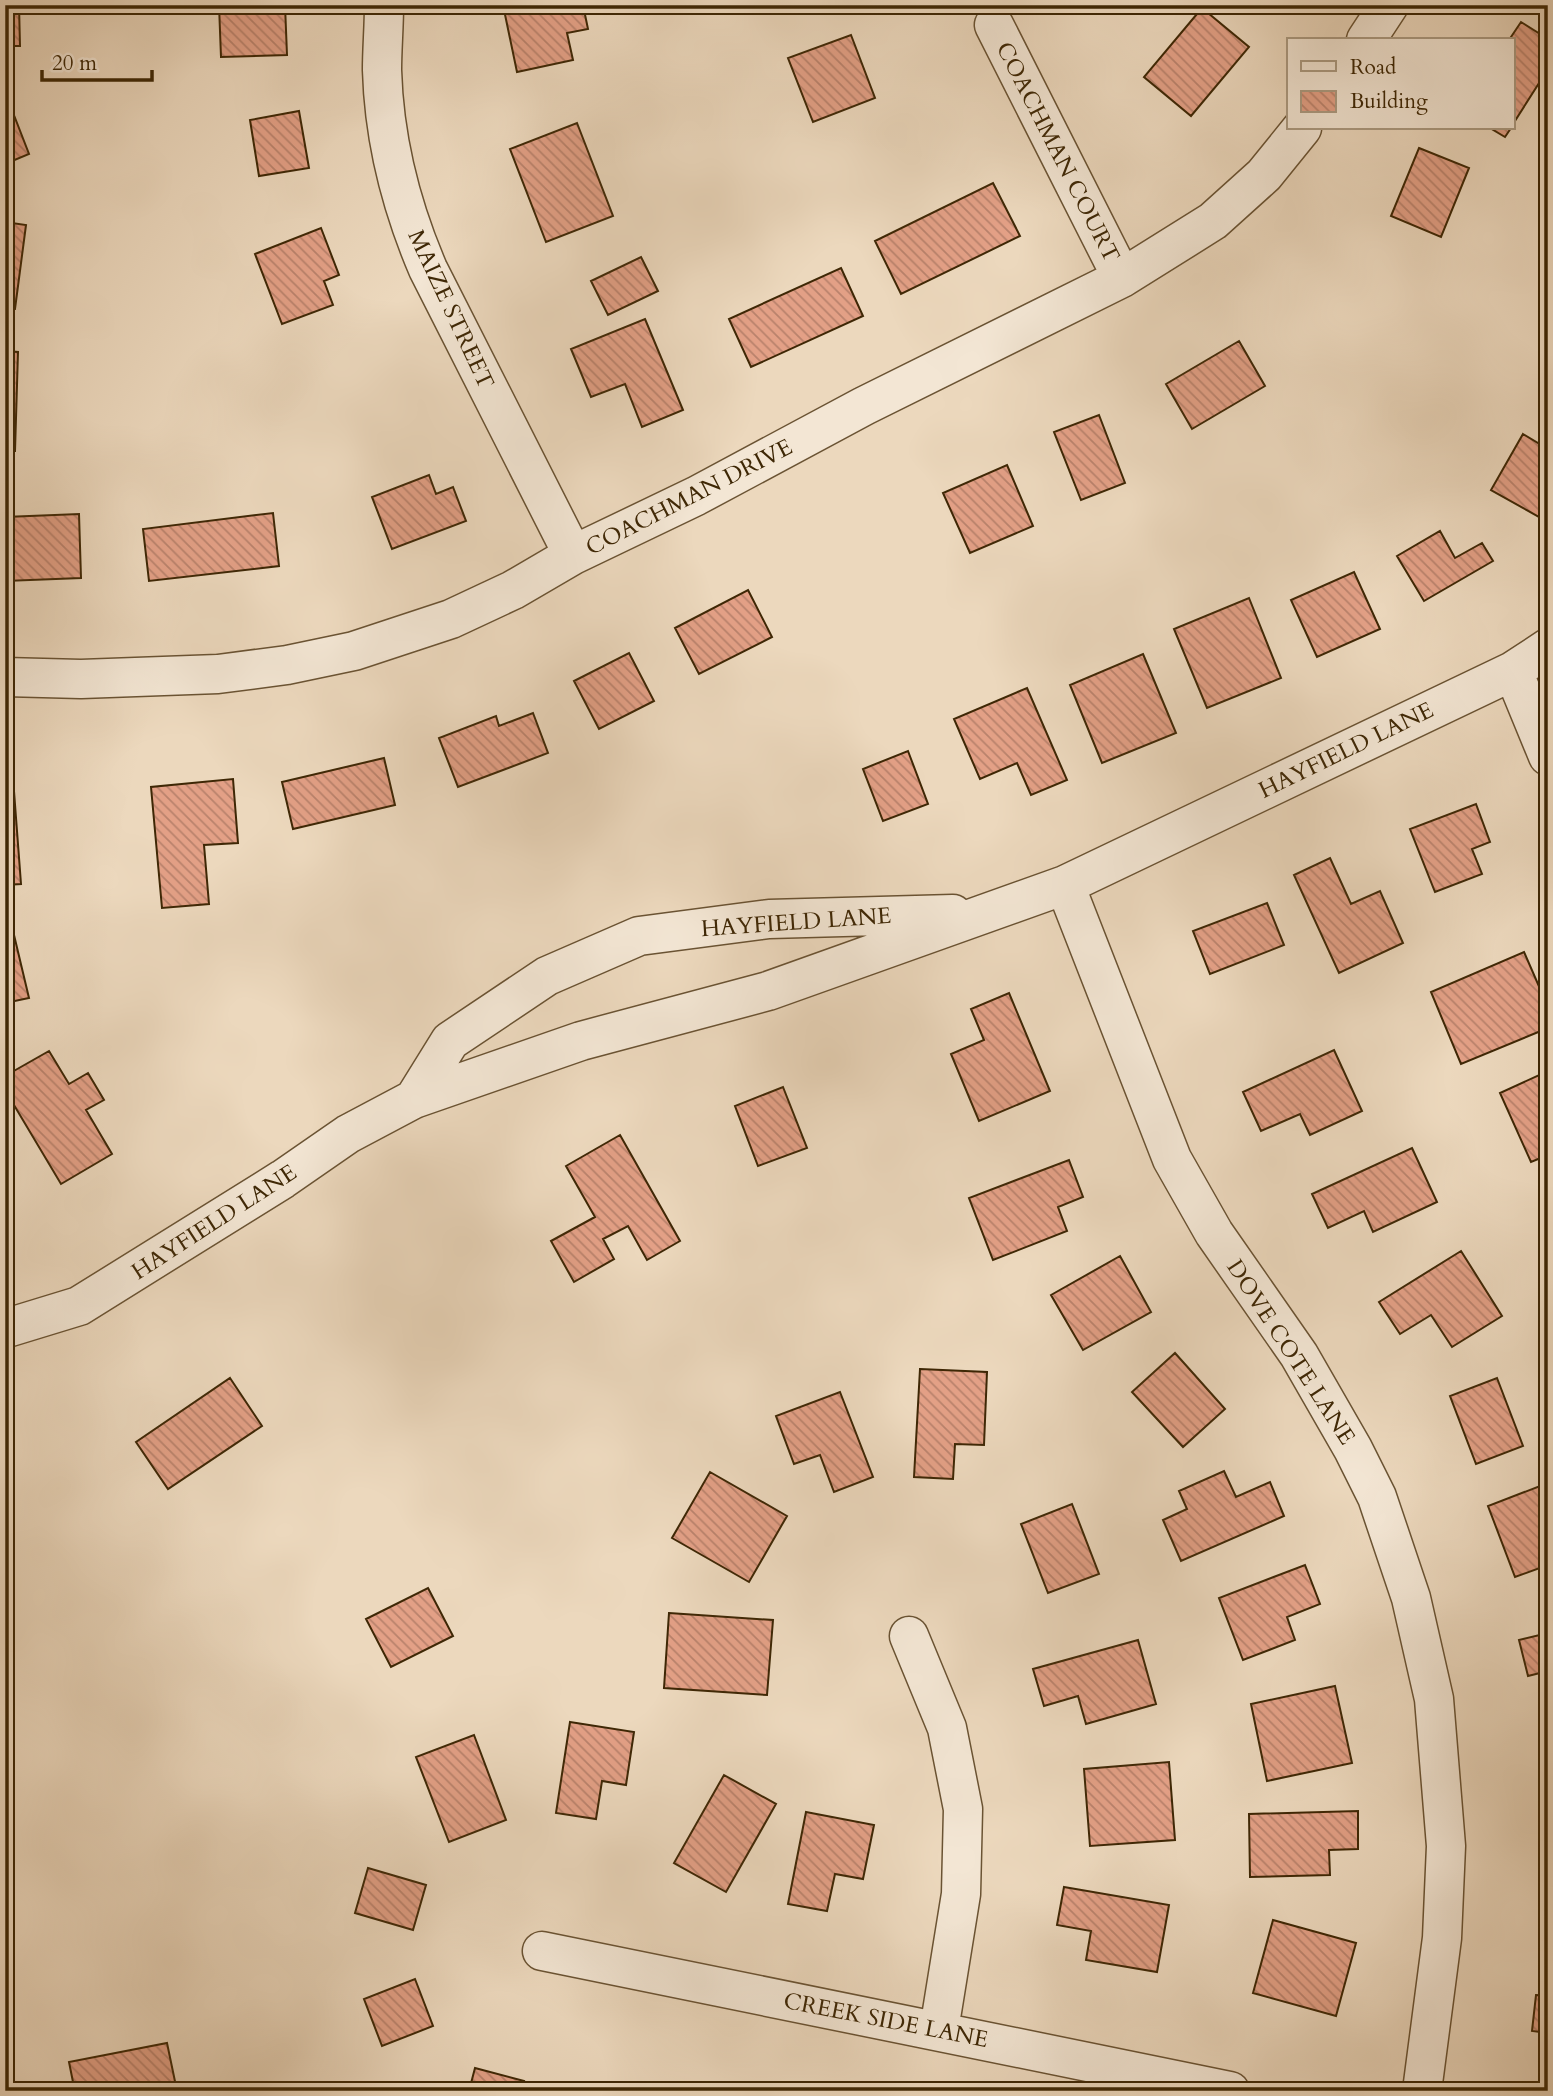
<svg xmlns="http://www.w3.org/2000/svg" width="1553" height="2096" font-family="Cardo,serif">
  <defs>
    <pattern id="building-back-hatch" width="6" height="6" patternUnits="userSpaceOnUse" patternTransform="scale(1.75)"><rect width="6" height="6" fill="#e3a086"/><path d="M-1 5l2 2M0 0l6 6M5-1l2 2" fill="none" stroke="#b9826c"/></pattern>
  </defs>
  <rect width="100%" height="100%" fill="#ecd8bd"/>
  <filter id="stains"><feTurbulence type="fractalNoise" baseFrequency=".00286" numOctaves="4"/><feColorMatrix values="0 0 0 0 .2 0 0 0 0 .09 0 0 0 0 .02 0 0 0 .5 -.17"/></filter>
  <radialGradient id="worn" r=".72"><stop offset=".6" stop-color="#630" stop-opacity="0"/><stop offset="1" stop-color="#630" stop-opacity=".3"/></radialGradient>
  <path fill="url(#building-back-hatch)" stroke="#3e2705" stroke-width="2" d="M5 5H19L20 46H5Z
    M219 5H285L287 55 221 57Z
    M503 5H583L588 29 567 33 573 60 517 72Z
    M1202 8 1249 47 1191 116 1144 77Z
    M1521 22 1548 39V69L1513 124V40H1509Z
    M851 35 875 98 813 122 788 58Z
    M5 92 29 154 5 164Z
    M299 111 309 168 259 176 250 120Z
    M577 123 613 216 546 242 510 149Z
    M1490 128H1511L1505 137Z
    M1419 148 1469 168 1441 237 1391 216Z
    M993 183 1020 236 901 294 875 241Z
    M5 222 26 225 15 309 5 308Z
    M321 228 339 275 324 281 333 305 282 324 255 254Z
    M641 257 658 291 608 315 591 281Z
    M841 268 863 316 751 367 729 319Z
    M645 319 683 410 642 427 625 384 591 397 571 349Z
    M1239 341 1265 386 1192 429 1166 384Z
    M5 351 18 352 15 451H5Z
    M1099 415 1125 483 1081 500 1054 432Z
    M1523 434 1548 449V522L1491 490Z
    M1007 465 1033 526 970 553 943 493Z
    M429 475 436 494 453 487 466 521 392 549 372 497Z
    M273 513 279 566 149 581 143 529Z
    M79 514 81 578 5 581V517Z
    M1440 531 1455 558 1482 543 1493 561 1424 601 1397 556Z
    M1354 572 1380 629 1317 657 1291 600Z
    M748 590 772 637 699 674 675 628Z
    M1249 598 1281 678 1207 708 1174 629Z
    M629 653 654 701 599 729 574 681Z
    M1143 654 1176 733 1102 763 1070 685Z
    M1027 688 1067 780 1031 795 1017 763 980 779 954 719Z
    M533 713 548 753 458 787 439 738 496 716 499 726Z
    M908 751 928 804 883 821 863 769Z
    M384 758 395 805 293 829 282 782Z
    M5 778H13L21 884 5 885Z
    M233 779 238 843 204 845 209 904 162 908 151 787Z
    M1476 804 1490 842 1472 849 1482 874 1435 892 1410 829Z
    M1330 858 1351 904 1380 891 1403 943 1339 973 1294 875Z
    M1267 903 1284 945 1210 974 1193 931Z
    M14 935 29 998 5 1003V937Z
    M1524 952 1548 1007V1028L1461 1064 1431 992Z
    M1009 993 1050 1091 979 1121 951 1054 984 1040 971 1009Z
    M1334 1050 1362 1111 1310 1135 1300 1114 1261 1131 1243 1092Z
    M49 1051 69 1084 88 1073 104 1100 86 1110 112 1154 61 1184 5 1090V1076Z
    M1548 1071V1155L1531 1162 1500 1093Z
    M783 1087 807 1148 758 1166 735 1106Z
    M620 1135 680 1241 647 1260 628 1226 603 1239 614 1259 574 1282 551 1241 595 1217 566 1166Z
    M1412 1148 1437 1202 1373 1232 1364 1211 1328 1228 1312 1194Z
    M1069 1160 1083 1197 1058 1207 1067 1231 993 1260 969 1198Z
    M1548 1202V1224L1540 1206Z
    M1461 1251 1502 1316 1452 1347 1431 1315 1400 1334 1379 1302Z
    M1120 1256 1151 1312 1083 1350 1051 1295Z
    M1175 1353 1225 1409 1183 1447 1132 1392Z
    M920 1369 987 1372 984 1445 955 1444 953 1479 914 1477Z
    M230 1378 262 1426 168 1489 136 1442Z
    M1497 1378 1523 1446 1476 1464 1450 1396Z
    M840 1392 873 1477 834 1492 820 1455 794 1464 776 1416Z
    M1224 1471 1236 1497 1270 1482 1284 1516 1181 1561 1163 1520 1187 1509 1179 1491Z
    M710 1472 787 1516 749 1582 672 1538Z
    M1548 1483V1565L1515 1577 1488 1506Z
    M1072 1504 1099 1574 1048 1593 1021 1524Z
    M1305 1565 1320 1604 1287 1617 1295 1640 1243 1660 1219 1598Z
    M428 1588 453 1636 391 1667 366 1619Z
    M669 1613 773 1620 767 1695 664 1688Z
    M1548 1633V1671L1528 1676 1519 1640Z
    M1138 1640 1156 1704 1086 1724 1078 1696 1044 1706 1033 1669Z
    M1335 1686 1352 1763 1267 1781 1251 1704Z
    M570 1722 634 1732 626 1785 602 1781 596 1819 556 1813Z
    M474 1735 506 1820 449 1842 416 1757Z
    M1548 1743V1819L1541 1744Z
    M1169 1762 1175 1840 1090 1846 1084 1769Z
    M724 1775 776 1804 726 1892 674 1863Z
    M1358 1811V1849L1329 1850 1330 1875 1250 1877 1249 1814Z
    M806 1812 874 1825 863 1879 835 1874 827 1911 788 1904Z
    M368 1868 426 1885 413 1930 355 1913Z
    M1064 1887 1169 1905 1157 1972 1086 1960 1091 1931 1057 1925Z
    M1273 1920 1356 1943 1336 2016 1253 1993Z
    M415 1979 433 2026 382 2046 364 1999Z
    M1536 1995 1548 1996V2033L1532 2031Z
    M167 2043 177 2091H40V2088L73 2082 69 2062Z
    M475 2068 524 2081 521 2091H469Z
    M584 2084 614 2091H583Z
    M710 2084 753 2091H709Z"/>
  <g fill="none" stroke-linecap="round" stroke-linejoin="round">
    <g stroke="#6a5333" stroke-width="41">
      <path id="street" d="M384 5C384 27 382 49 382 70 384 138 401 206 428 269L573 555
        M994 25 1122 278
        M1366 40 1389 5
        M1513 671 1548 756
        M5 677 81 679 218 674 287 665 354 651 451 619 513 590 573 555 696 496 864 406 1122 278 1213 221 1264 175 1302 128
        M1065 885 1172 1159 1214 1233 1299 1355 1353 1449 1377 1497 1411 1598 1434 1699 1446 1846 1442 1938 1422 2091
        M414 1099 450 1041 547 976 639 936 769 919 953 914
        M7 1328 79 1306 283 1179 348 1134 414 1099 581 1041 768 991 1065 885 1513 671 1548 648
        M909 1636 947 1728 963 1809 961 1894 939 2030
        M542 1951 1230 2091"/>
    </g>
    <use href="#street" stroke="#f3e6d4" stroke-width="38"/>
  </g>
  <g text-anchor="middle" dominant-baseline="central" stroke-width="7" stroke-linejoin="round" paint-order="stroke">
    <g font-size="23" fill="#3e2705" stroke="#f3e6d4">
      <text transform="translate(1058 152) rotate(63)">COACHMAN COURT</text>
      <text transform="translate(451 309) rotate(65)">MAIZE STREET</text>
      <text transform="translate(689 497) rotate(-27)">COACHMAN DRIVE</text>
      <text transform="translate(1346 750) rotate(-26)">HAYFIELD LANE</text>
      <text transform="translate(796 922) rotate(-4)">HAYFIELD LANE</text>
      <text transform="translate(214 1222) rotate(-33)">HAYFIELD LANE</text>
      <text transform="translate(1291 1352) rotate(57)">DOVE COTE LANE</text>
      <text transform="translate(886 2020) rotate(11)">CREEK SIDE LANE</text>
    </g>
  </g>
  <rect width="1553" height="2096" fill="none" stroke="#ecd8bd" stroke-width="28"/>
  <rect x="7" y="7" width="1539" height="2082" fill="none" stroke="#3e2705" stroke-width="3.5"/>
  <rect x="14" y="14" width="1525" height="2068" fill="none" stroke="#3e2705" stroke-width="2"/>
  <rect x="1287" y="38" width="228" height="91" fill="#f3e6d4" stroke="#ab9a81" stroke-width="2"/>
  <rect x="1301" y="61" width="35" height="10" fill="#f3e6d4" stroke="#ab9a81" stroke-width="2"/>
  <text x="1350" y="74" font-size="21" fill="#3e2705">Road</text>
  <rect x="1301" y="91" width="35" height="21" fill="url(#building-back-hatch)" stroke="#ab9a81" stroke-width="2"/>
  <text x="1350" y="108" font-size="21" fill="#3e2705">Building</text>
  <path d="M42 70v10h110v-10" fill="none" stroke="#3e2705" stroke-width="3.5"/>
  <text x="52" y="70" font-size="21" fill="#3e2705" stroke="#f3e6d4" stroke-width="5" paint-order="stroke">20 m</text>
  <rect width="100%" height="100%" filter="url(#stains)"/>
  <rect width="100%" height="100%" fill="url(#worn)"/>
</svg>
